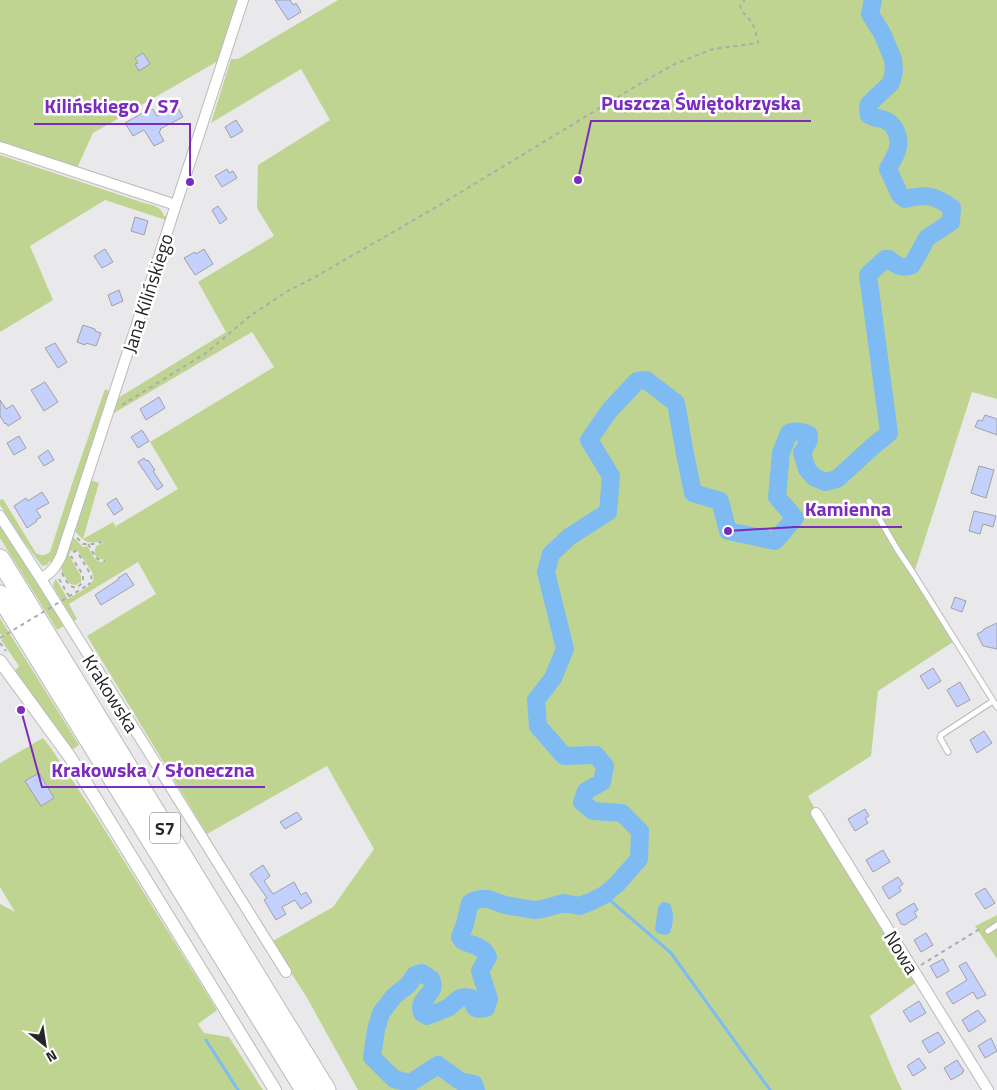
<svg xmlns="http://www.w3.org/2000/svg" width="997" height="1090" font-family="'Titillium Web',sans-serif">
  <rect width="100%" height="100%" fill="#e9e9eb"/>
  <path fill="#c0d492" d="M0 0H237L218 61 93 133 77 168 0 143Z
    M338 0H997V399L972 392 914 573 956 640 878 691 871 756 808 796 841 857 918 981 870 1016 895 1075 902 1090H358L306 996 271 942 333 907 374 849 327 766 207 834 87 636 156 594 138 562 69 604 77 619 74 621 54 588 53 584 56 579 68 599 89 586 94 579 92 572 77 550 71 551 69 555 81 576V582L76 585 70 584 62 572 61 566 72 536 83 547 87 546C93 554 94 563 105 562V560L97 558 94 553 96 546 103 543 102 541C86 545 84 541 74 530L90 480 99 483 83 539 113 522 119 532 116 526 178 489 150 442 274 367 252 332 114 413 118 398 226 332 198 282 274 236 257 208 258 165 330 120 301 69 211 123 231 59H238Z
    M0 155 144 203C153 205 162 207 164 216H166V220L105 200 30 246 53 300 0 332Z
    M105 389 109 391 55 558 52 563 50 561 47 565 42 566 22 539 0 505V500L3 499 36 553C41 556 45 556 50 552L73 481Z
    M0 521 66 625 57 630 0 538Z
    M0 618 79 745 70 751 14 672 19 666 1 640 3 638 0 633Z
    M43 738 51 748 98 819 217 1010 198 1024 204 1033 229 1037 263 1090H0V904L15 912 0 887V763Z
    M997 915V959L975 926Z"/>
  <path fill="#7dbbf2" d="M665 902 670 904C675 914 673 923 670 933L666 935 657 933 655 929 658 907 661 903Z"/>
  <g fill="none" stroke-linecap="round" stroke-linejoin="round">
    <path stroke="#7dbbf2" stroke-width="3" d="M604 895 671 953 770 1090
      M206 1040 238 1090"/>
    <path stroke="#7dbbf2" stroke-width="18" d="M476 1090 474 1084 460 1081 438 1065 410 1083 394 1079 372 1057 376 1030 381 1013 394 996 408 985 415 975 422 973 431 979C439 995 416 997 422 1013L427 1016 429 1015C436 1013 443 1010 449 1007 458 1001 458 995 471 998 474 1007 474 1011 486 1008L489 999 480 971 488 957C485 947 472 945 463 941L460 937 465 924 470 903 473 901 481 899H488L505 905 534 910 542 909 564 903 579 906 590 902 604 895 617 884 639 859 640 831 622 813 593 811 582 802 586 791 602 782 605 766 596 755 564 756 538 726 536 700 553 678 565 649 546 572 551 554 569 537 608 512 611 476 589 440 609 411 637 381 646 380 676 403 685 454 693 493 720 501 728 531 775 541 795 518 777 497 781 453 789 433C794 430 805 432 809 435V440L802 453 807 469 814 477 825 482 837 479 872 447 889 433 868 275 885 259H889C896 266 903 269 912 265L927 238 951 222 952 208C935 195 925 194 905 199L900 195 888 169C891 163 895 157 897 151 901 139 896 125 885 120 879 118 874 118 869 115L868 109 869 104 891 83 894 71 893 59 882 33 870 14 873 0"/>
  </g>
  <path fill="#c3d1fc" stroke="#a1a1a2" d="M275 0H290L293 5 296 3 301 12 288 20Z
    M143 53 150 64 139 71 135 64 138 63 135 58Z
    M177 106 183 117 160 129 161 130 159 132 164 141 154 146 144 130 133 136 125 123 146 111 147 112 153 109 157 116Z
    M236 120 243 131 231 138 225 127Z
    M227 169 229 173 233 171 237 178 222 187 215 176Z
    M218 206 227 219 220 224 212 210Z
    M135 217 148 221 144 235 131 231Z
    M105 249 113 262 102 268 94 256Z
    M204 249 213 264 195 275 184 258 195 252 196 254Z
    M119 290 123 301 112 306 108 295Z
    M83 325 95 329V331L101 333 96 346 86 343 85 345 77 342Z
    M55 343 67 362 58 368 45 348Z
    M45 382 58 402 44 411 31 390Z
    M159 397 165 408 146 420 140 409Z
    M0 400 6 409 13 405 21 418 8 426 6 423 5 424 0 416Z
    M985 415 997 419V435L975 427 978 420 982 421Z
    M142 430 149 441 138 448 131 437Z
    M19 436 26 448 14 455 7 443Z
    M48 450 54 460 44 466 38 457Z
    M144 458 146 461 148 460 155 470 153 471 163 486 157 490 138 462Z
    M979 466 994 470 986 498 971 493Z
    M42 492 49 503 36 510 41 517 36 520 37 521 27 528 14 506 26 498 28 501Z
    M116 498 123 509 114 515 107 504Z
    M974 511 996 516 993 527 983 524 980 534 969 531Z
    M126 573 134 585 101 605 95 595 119 579 118 578Z
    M955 597 966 601 962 612 951 608Z
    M997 623V649L983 646 977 634 983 631 984 629Z
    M933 668 941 681 928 689 920 676Z
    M960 682 970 700 957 707 947 690Z
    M984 731 992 743 977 753 970 740Z
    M39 773 54 798 41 806 25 781Z
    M865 809 869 816 865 818 868 823 855 831 848 819Z
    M297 812 302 819 285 829 280 822Z
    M883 850 890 862 873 872 866 860Z
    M263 865 270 876 264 881 273 894 294 882 301 895 306 892 312 902 301 909 295 900 282 907 286 914 276 920 264 900 267 898 250 874Z
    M898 877 903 884 899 887 901 891 889 899 882 887Z
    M985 888 995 903 985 909 975 894Z
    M914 903 918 910 914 912 917 917 905 925 901 924 896 914Z
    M926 933 933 945 921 952 914 940Z
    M943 959 949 971 937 978 930 966Z
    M966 962 986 995 977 999 973 992 953 1004 946 993 967 980 959 966Z
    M919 1001 926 1013 910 1022 903 1011Z
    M978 1010 986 1021 969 1032 962 1020Z
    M938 1032 945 1043 929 1053 922 1041Z
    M991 1038 997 1051 985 1058 978 1046Z
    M919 1058 926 1068 913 1076 907 1066Z
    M957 1060 964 1071 962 1072 963 1073 951 1080 944 1068Z"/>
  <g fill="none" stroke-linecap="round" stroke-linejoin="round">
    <g stroke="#bababb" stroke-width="7">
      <path id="service" d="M869 501 897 549 913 573 997 707
        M948 752 940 738 941 735 993 701
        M988 931 997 925"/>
    </g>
    <g stroke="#bababb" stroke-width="12">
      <path id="minor" d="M0 147 176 205
        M0 516 41 579 286 972
        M41 579C51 573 56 567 61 556L243 0
        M816 813 988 1090"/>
    </g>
    <g stroke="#bababb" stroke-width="14">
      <path id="tertiary" d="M0 661 70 757 275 1090"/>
    </g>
    <g stroke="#bababb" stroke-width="21">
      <path id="motorway" d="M0 559 326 1090
        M0 595 305 1090"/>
    </g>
    <path stroke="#ababac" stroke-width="2" stroke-dasharray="4 4" stroke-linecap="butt" d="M122 405 206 353 250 316 286 292 317 276 433 209 641 83 675 64 713 49 758 43C757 36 755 29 752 23 748 16 741 13 740 5L744 1V0
      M77 538 83 544H93L102 542
      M88 544C93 551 94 561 105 561
      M73 552 76 551 78 553 91 575 92 581 88 585
      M62 573C67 583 73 594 83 582V575L71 556
      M59 579 69 596
      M0 643 6 651
      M921 965 978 930 981 929"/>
    <use href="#service" stroke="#fff" stroke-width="5"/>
    <use href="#minor" stroke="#fff" stroke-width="10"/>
    <use href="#tertiary" stroke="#fff" stroke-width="12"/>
    <use href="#motorway" stroke="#fff" stroke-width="19"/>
    <path stroke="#ababac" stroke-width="2" stroke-dasharray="4 4" stroke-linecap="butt" d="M0 638 88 585"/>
  </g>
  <g text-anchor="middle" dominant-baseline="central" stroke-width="5" stroke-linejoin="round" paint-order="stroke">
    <rect fill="#fff" stroke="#666" stroke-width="1" x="150" y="812.5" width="30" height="31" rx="4"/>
    <g font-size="18" font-weight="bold" fill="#252525">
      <text x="165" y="828">S7</text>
    </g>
    <g font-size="19" fill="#252525" stroke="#fff">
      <text transform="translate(147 293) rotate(-72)">Jana Kilińskiego</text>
      <text transform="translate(111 693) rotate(58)">Krakowska</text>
      <text transform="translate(902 952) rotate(58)">Nowa</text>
    </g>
  </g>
  <path fill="none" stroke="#7b2cbf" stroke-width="2" d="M578 180L591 121H811M190 182L190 124H34M728 531L795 527H902M21 710L42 787H265"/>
  <g fill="#7b2cbf" stroke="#fff" stroke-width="2">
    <circle cx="578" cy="180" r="5"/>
    <circle cx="190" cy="182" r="5"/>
    <circle cx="728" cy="531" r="5"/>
    <circle cx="21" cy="710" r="5"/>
  </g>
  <g font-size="20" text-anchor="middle" font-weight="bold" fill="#7b2cbf" stroke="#fff" stroke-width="5" stroke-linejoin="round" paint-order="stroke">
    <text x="701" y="110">Puszcza Świętokrzyska</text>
    <text x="112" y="113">Kilińskiego / S7</text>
    <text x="848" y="516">Kamienna</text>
    <text x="153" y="777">Krakowska / Słoneczna</text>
  </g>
  <g transform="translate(45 1045) rotate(150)" stroke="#ffffff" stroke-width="4" paint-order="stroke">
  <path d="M0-4L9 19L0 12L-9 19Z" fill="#252525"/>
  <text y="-8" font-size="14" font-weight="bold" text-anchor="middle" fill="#252525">N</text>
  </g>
</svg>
